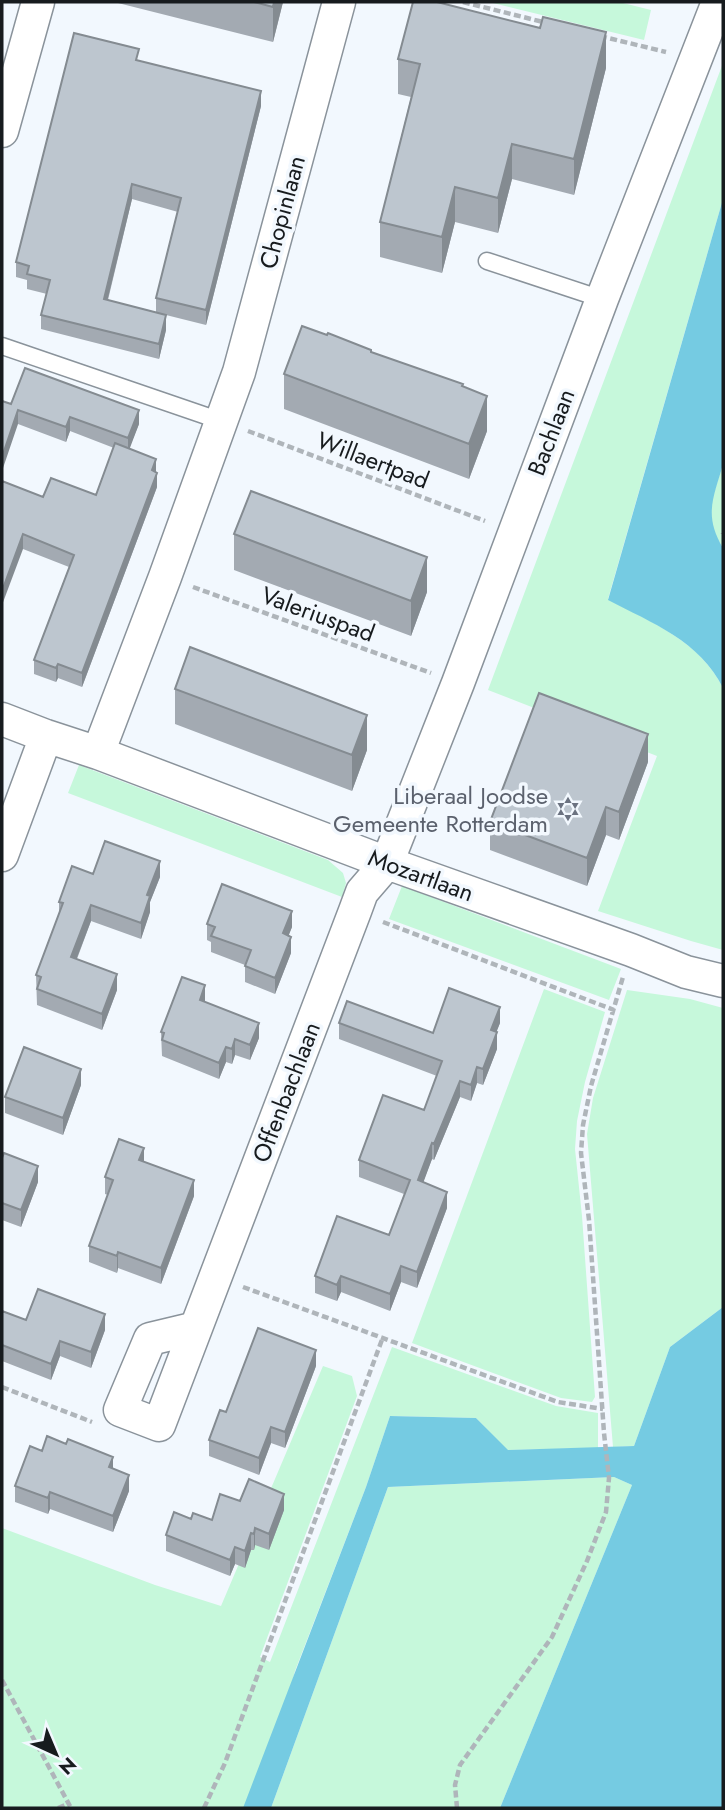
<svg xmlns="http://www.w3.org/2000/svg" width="725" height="1810" font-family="Jost,sans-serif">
  <rect width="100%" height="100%" fill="#f2f8fe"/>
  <path fill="#c6f8db" d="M489 2H619L651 10 644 40Z
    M723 63V199L608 599C652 623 700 641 723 688V950L691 941 598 911 657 756 488 690Z
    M723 464V548C720 543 717 538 714 532 705 510 717 485 723 464Z
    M79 765 328 860 343 873 346 883 342 897 68 793Z
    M402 886 621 969 609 1000 389 919Z
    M544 989 605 1012 585 1082 577 1121 575 1149 582 1216 595 1397 592 1402 561 1398 412 1343Z
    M627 990 690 999 723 1008V1307L670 1347 634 1446 613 1447 587 1134 593 1098Z
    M392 1347 556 1406 598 1413V1448L507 1450 476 1418 390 1416 366 1487 295 1671 260 1808H2V1528L155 1585 221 1606 323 1366 352 1376 357 1396 260 1657 270 1662Z
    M614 1477 632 1485 500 1808H271L388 1487Z"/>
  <path fill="#75cbe2" d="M723 199V464C714 497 703 515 723 548V688C700 641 652 623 608 600Z
    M723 1307V1808H500L632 1485 614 1477 388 1487 271 1808H243L366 1487 390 1416 476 1418 508 1450 634 1446 670 1347Z"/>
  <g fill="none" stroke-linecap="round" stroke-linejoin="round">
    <g stroke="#8a939b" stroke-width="19">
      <path id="service" d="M487 261 602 299
        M2 346 221 421"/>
    </g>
    <g stroke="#8a939b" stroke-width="35">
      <path id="minor" d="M2 131 38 2
        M2 719 46 736 98 753 387 863 631 950 686 972 723 981
        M98 753 165 577 239 372 339 2
        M2 855 46 736
        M196 1328 150 1339 120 1410 159 1425 355 911 362 892 387 863 458 683 602 299 718 2"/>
    </g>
    <path stroke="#afb5ba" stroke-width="4.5" stroke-dasharray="7 3.5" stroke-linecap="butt" d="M463 2 547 23
      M600 36 666 52
      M248 431 485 521
      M723 533V534
      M193 587 431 673
      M383 922 614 1010
      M243 1287 558 1402 603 1409
      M2 1387 92 1422
      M2 1680 71 1808
      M58 1808 68 1804
      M204 1808 225 1763 383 1337
      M457 1808 455 1785 460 1765 552 1637 587 1561 606 1512 609 1478 604 1433 589 1220 581 1153 583 1125 591 1086 623 977"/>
    <use href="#service" stroke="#fff" stroke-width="16"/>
    <use href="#minor" stroke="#fff" stroke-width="32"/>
  </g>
  <path fill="#a3aab2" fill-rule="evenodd" d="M114 2H283L273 42Z
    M398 59 606 68 574 195 512 179 498 233 455 222 442 273 380 257V222L411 97 398 94Z
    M139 61 261 106 206 325 166 315V330L159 359 41 329V315L47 294 27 289V280L16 277V262ZM132 199 178 212 156 298V312L108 300Z
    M371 352 463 387 487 431 469 479 284 409V374Z
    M11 404 139 424 129 448 156 472 157 487 82 687 58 678 56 682 34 674V660L69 567 23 549 2 481 43 497 96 495 114 448 70 431 66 442 18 424Z
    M234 534 427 592 411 636 234 570Z
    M175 689 367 750 352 791 175 724Z
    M648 762 619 840 606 835 587 886 490 850V822Z
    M93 874 160 877 150 902V912L141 939 91 921 77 959 117 990 102 1030 37 1005 36 975 59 915V902Z
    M207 924 292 927 288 936 291 953 275 994 245 982V965L211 952V942L207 940Z
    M205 1001V1002L259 1038 250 1060 235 1055 232 1064 226 1062 219 1079 162 1056 161 1032Z
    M339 1023 433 1033 500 1023 496 1032 497 1049 483 1085 477 1083 471 1101 460 1097 434 1160 432 1159 423 1182 447 1208 417 1288 401 1282 390 1311 341 1292 337 1301 315 1293V1276L389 1235 404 1194 359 1177V1160L424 1110 437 1076 339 1039Z
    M81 1085 63 1135 5 1113V1097Z
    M2 1158 38 1182 21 1227 2 1220Z
    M144 1162 194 1196 161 1284 118 1268 117 1273 89 1262V1246L108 1195 105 1194V1177Z
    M2 1311 26 1320 105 1330 91 1368 60 1356 51 1380 2 1361Z
    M316 1366 285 1448 271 1443 259 1475 209 1456V1440L226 1412Z
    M42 1451 113 1469 129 1491 113 1532 50 1509 48 1514 15 1502V1486Z
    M240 1501 284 1510 269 1550 255 1545 254 1550H251L245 1568 235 1564 230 1576 166 1551V1535L191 1519 212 1520Z"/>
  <path fill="#848b91" d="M274 2H283L273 42V7Z
    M606 32V68L574 195V159Z
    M261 91V106L206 325V310Z
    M512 144V179L498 233V198Z
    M132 184V199L104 314V299Z
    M455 187V222L442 273V237Z
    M166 315V330L159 359V344Z
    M487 396V431L469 479V444Z
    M18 410V424L2 471V457Z
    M139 410V424L128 453V438Z
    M70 417V431L66 442V427Z
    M156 459V474L152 470Z
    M157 473V487L82 687V673Z
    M23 534V549L2 605V591Z
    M427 557V592L411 636V601Z
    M58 664V678L56 682V668Z
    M367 715V750L352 791V755Z
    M648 734V762L619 840V812Z
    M606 807V835L587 886V858Z
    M160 861V877L150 902V912L141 939V923L147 895Z
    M91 905V921L71 973V957Z
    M292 911V927L283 950V933Z
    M291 937V953L275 994V978Z
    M117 974V990L102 1030V1014Z
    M205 985V1001L200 1016V1000Z
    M500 1007V1023L491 1046V1030Z
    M259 1023V1038L250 1060V1045Z
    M497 1032V1049L483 1085V1069Z
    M235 1039V1055L232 1064V1049Z
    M226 1047V1062L219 1079V1063Z
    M477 1067V1083L471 1101V1085Z
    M81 1069V1085L63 1135V1118Z
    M460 1081V1097L434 1160V1144Z
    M432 1143V1159L418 1197V1180Z
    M144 1148V1164L139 1160Z
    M38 1166V1182L21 1227V1210Z
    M194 1180V1196L161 1284V1268Z
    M447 1192V1208L417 1288V1272Z
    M118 1252V1268L117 1273V1256Z
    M401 1266V1282L390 1311V1294Z
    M341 1276V1292L337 1301V1285Z
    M105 1314V1330L91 1368V1352Z
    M60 1341V1356L51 1380V1364Z
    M316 1350V1366L285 1448V1432Z
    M271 1427V1443L259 1475V1458Z
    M113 1457V1473L109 1467Z
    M129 1475V1491L113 1532V1516Z
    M50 1492V1509L48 1514V1498Z
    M284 1494V1510L269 1550V1534Z
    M255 1528V1545L254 1550V1534Z
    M251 1533V1550L245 1568V1551Z
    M235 1547V1564L230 1576V1560Z"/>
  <path fill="#bdc6cf" stroke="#848b91" stroke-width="2" d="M254 2H274L273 7Z
    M413 2H437L540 28 543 17 606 32 574 159 512 144 498 198 455 187 442 237 380 222 420 64 398 59Z
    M74 33 139 49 136 60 261 91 206 310 156 298 181 198 132 184 104 299 166 315 159 344 41 315 50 280 27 274 29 266 16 262Z
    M302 326 327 335 328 333 371 350V352L463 384 462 386 487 396 469 444 284 374Z
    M25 368 139 410 128 438 70 417 66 427 18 410 2 457V401L11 404Z
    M115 443 156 459 152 470 157 473 82 673 58 664 56 668 34 660 74 555 23 534 2 591V481L43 497 51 478 96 495Z
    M251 491 427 557 411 601 234 534Z
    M190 647 367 715 352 755 175 689Z
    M539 693 648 734 619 812 606 807 587 858 490 822Z
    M105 841 160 861 147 895 150 896 141 923 91 905 71 957 117 974 102 1014 37 989 41 977 36 975 63 903 59 902 72 866 93 874Z
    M222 884 292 911 283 933 291 937 275 978 245 966 251 950 211 936 215 927 207 924Z
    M182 977 205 985 200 1000 259 1023 250 1045 235 1039 232 1049 226 1047 219 1063 162 1040 164 1033 161 1032Z
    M449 988 500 1007 491 1030 497 1032 483 1069 477 1067 471 1085 460 1081 434 1144 432 1143 418 1180 447 1192 417 1272 401 1266 390 1294 341 1276 337 1285 315 1276 337 1216 389 1235 410 1180 359 1160 383 1095 424 1110 442 1061 339 1023 347 1001 433 1033Z
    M24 1047 81 1069 63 1118 5 1097Z
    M119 1139 144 1148 139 1160 194 1180 161 1268 118 1252 117 1256 89 1246 113 1180 105 1177Z
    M4 1153 38 1166 21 1210 2 1203V1158Z
    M38 1289 105 1314 91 1352 60 1341 51 1364 2 1345V1311L26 1320Z
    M258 1328 316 1350 285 1432 271 1427 259 1458 209 1440 220 1410 226 1412Z
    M47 1436 66 1444 68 1439 113 1457 109 1467 129 1475 113 1516 50 1492 48 1498 15 1486 30 1446 42 1451Z
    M249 1479 284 1494 269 1534 255 1528 254 1534 251 1533 245 1551 235 1547 230 1560 166 1535 174 1512 191 1519 193 1513 212 1520 220 1494 240 1501Z"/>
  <defs>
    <g id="synagogue-bare" transform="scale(1.89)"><path d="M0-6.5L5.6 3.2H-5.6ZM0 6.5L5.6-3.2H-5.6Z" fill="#6b7280" stroke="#f2f8fe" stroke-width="2.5" paint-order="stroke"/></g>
  </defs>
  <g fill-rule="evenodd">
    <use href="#synagogue-bare" x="568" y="809"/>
  </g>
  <g text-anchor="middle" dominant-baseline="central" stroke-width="7" stroke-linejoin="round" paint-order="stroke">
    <g font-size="24" fill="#171b1e" stroke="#f2f8fe">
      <text transform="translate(282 212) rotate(-75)">Chopinlaan</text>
      <text transform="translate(551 432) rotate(-69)">Bachlaan</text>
      <text transform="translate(373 460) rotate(21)">Willaertpad</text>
      <text transform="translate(318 614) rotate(20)">Valeriuspad</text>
      <text transform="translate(421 875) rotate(20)">Mozartlaan</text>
      <text transform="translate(286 1092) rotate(-69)">Offenbachlaan</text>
    </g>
    <g font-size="24" fill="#5b616d" stroke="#f2f8fe" text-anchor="end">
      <text x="548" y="795">Liberaal Joodse<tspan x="548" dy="28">Gemeente Rotterdam</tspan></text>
    </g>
  </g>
  <rect width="725" height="1810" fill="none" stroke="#171b1e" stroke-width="7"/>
  <g transform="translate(56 1754) rotate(136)" stroke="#f2f8fe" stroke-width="5" paint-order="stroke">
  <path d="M0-5L12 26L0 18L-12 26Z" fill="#171b1e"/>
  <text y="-10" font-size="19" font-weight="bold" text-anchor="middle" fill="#171b1e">N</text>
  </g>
</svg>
